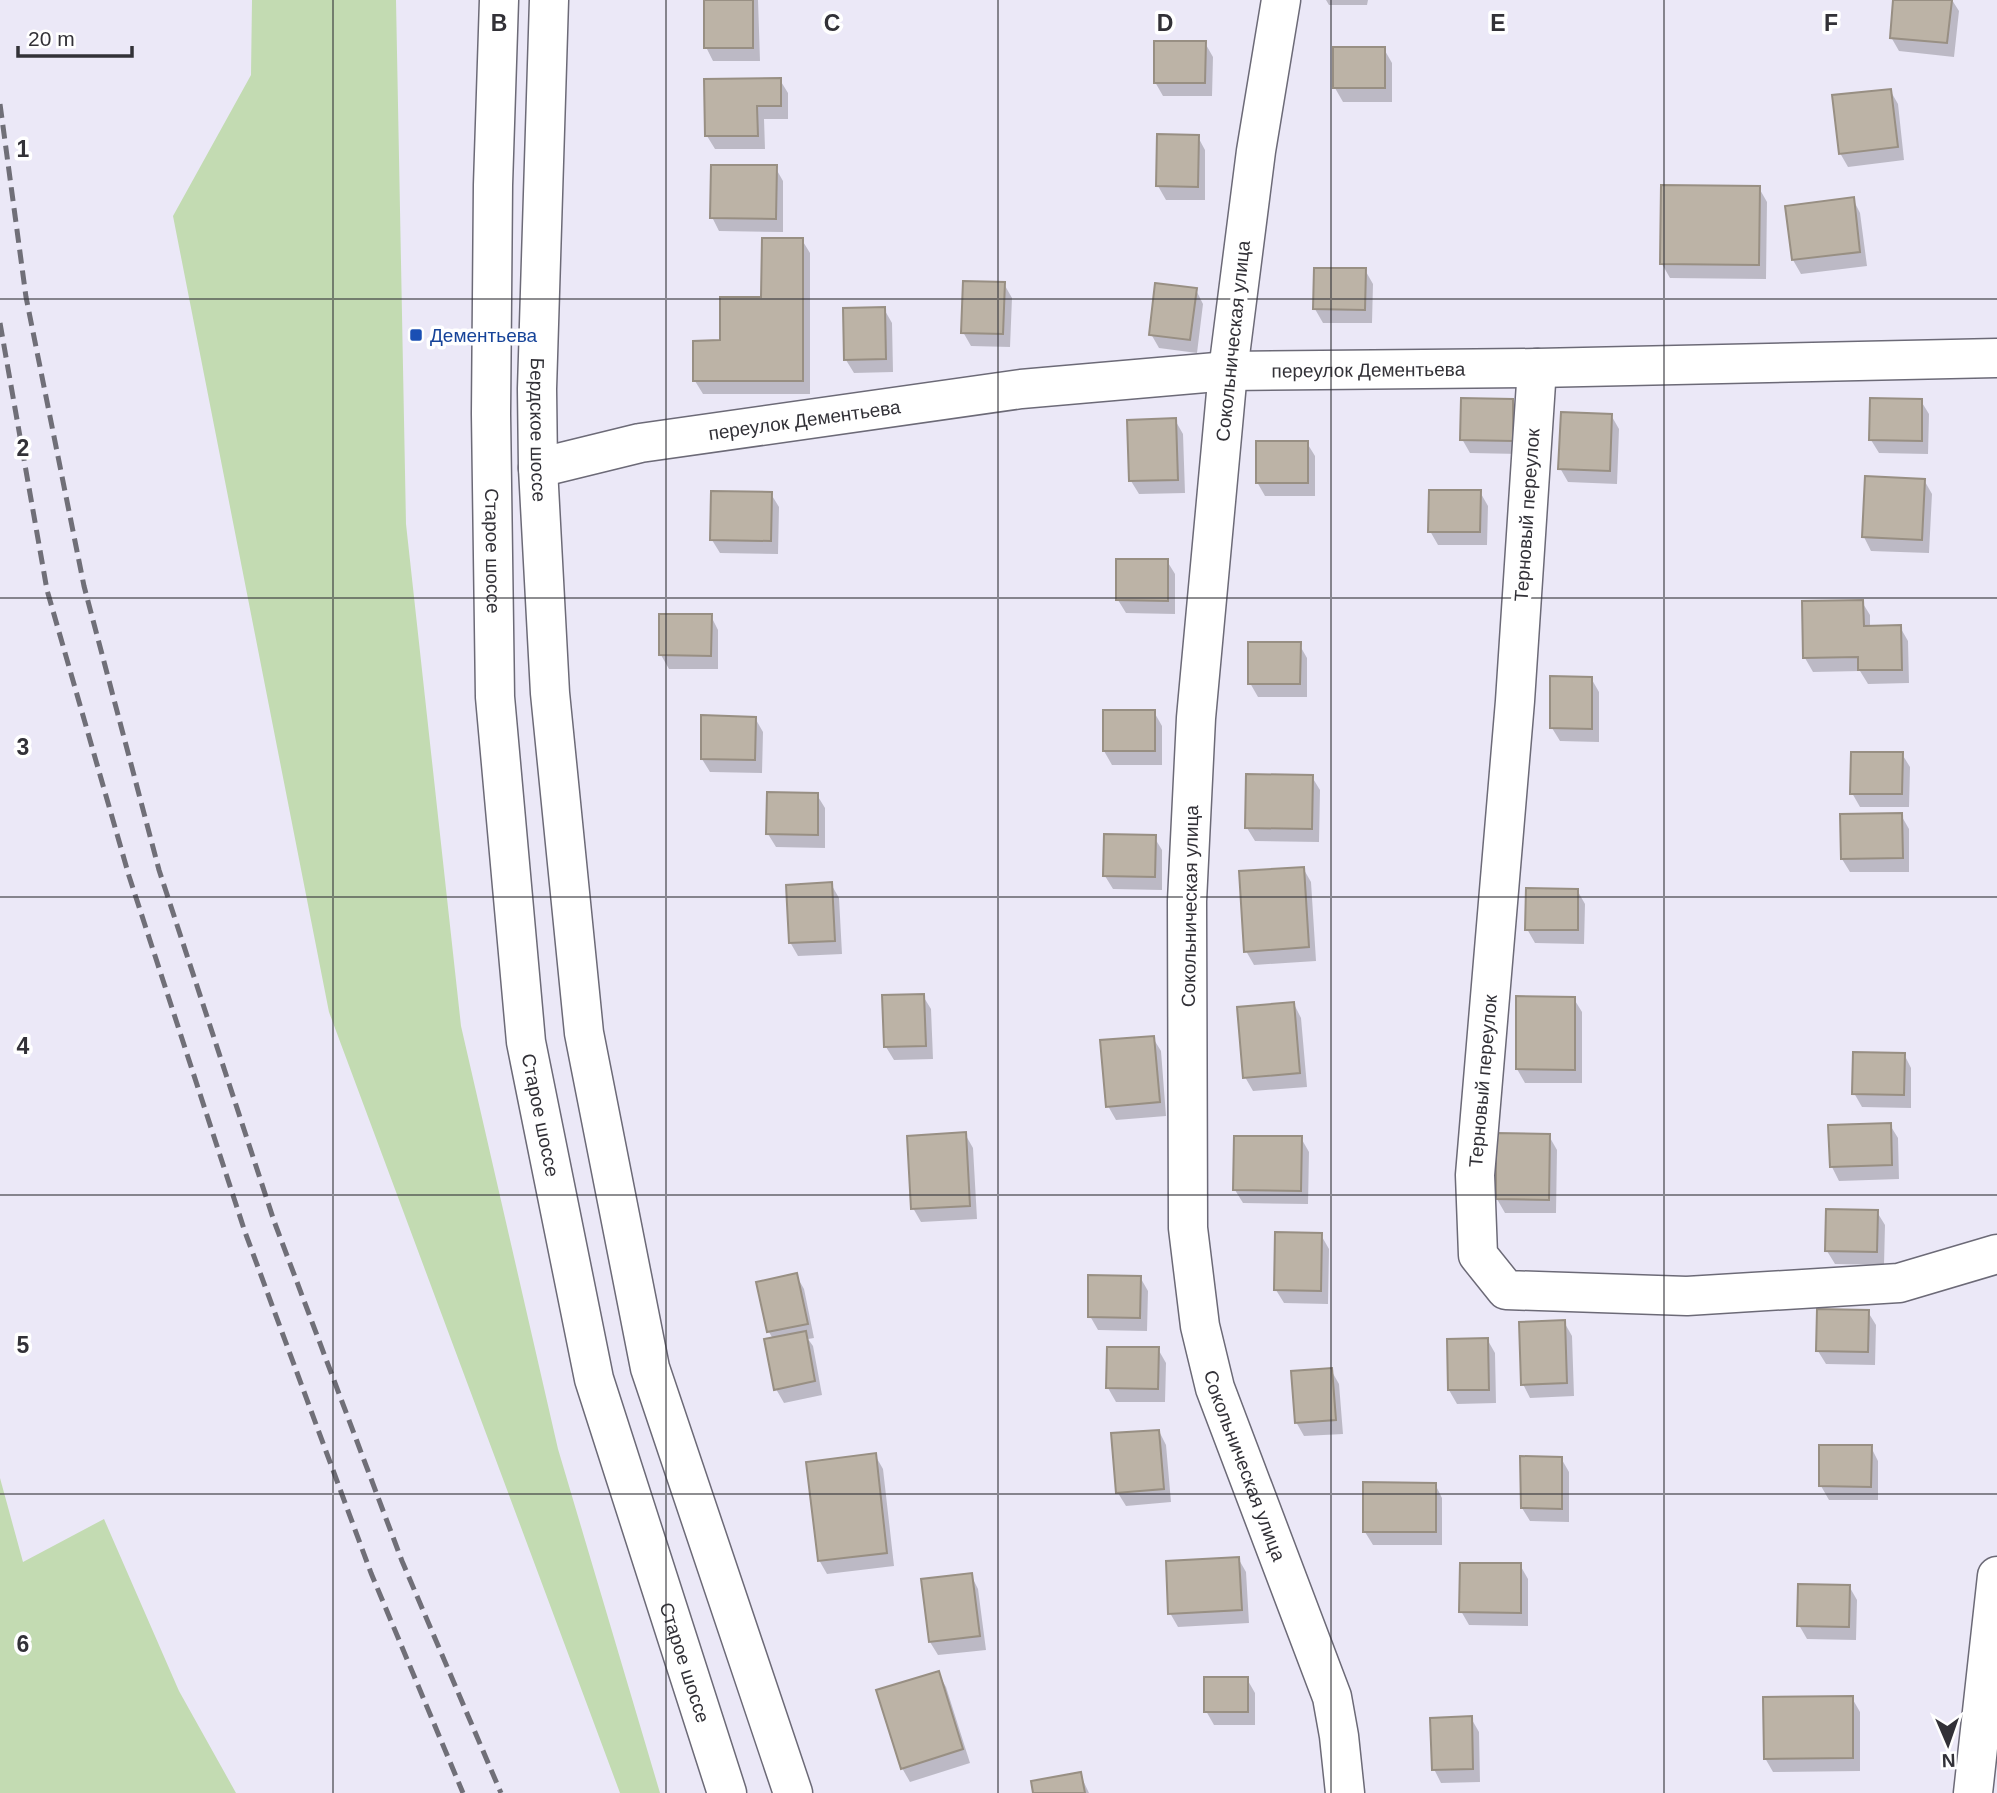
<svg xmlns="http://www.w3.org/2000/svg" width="1997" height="1793" font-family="Helvetica,sans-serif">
  <rect width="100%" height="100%" fill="#ebe8f7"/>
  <path fill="#c3dbb2" d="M252 0H396L406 524 461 1026 558 1449 660 1793H620L329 1012 173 216 251 75Z
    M0 1478 23 1562 104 1519 179 1691 236 1793H0Z"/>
  <path fill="#0003" d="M705 0H758L760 61H713L706 47Z
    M1326 0H1368L1367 5H1329Z
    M1895 0H1952L1959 11 1954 57 1899 51 1891 37Z
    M1205 43 1213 57 1212 96H1163L1155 82Z
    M1384 49 1392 63V102H1343L1335 88Z
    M780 80 788 93V119H764L765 149H715L707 136Z
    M1890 90 1898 104 1904 160 1848 167 1840 153Z
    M1198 137 1205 150V200H1166L1158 186Z
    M775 167 783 181V232L719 231 712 217Z
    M1759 188 1767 202 1766 279 1670 278 1662 264Z
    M1853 199 1860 213 1867 266 1801 274 1793 260 1787 207Z
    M802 240 810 253V394H703L695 381 722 342 763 299Z
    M1365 270 1373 284 1372 323H1323L1315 309Z
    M1004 284 1012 298 1010 347 971 346 963 332Z
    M1196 290 1203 304 1197 353 1159 348 1151 334Z
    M884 309 892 323 893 372 854 373 846 360Z
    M1512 400 1520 414V454L1470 453 1462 439Z
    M1921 401 1929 414 1928 454 1879 453 1871 440Z
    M1611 415 1619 429 1617 484 1568 482 1560 468Z
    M1175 420 1183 434 1185 493 1139 494 1131 481Z
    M1307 443 1315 456V496H1265L1257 482Z
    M1924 480 1932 494 1929 553 1871 551 1864 537Z
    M1480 492 1488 506 1487 545H1438L1430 531Z
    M771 494 779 507 778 554 720 553 712 540Z
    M1167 561 1175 574V614L1126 613 1118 600Z
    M1862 602 1870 615V628L1900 627 1908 641 1909 683 1868 684 1860 671 1813 672 1805 658 1804 603Z
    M711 616 718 630V669H669L661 655Z
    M1299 644 1307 658V697H1258L1250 683Z
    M1591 678 1599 692V742L1560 741 1552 728Z
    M1154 712 1162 726V765H1112L1104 751Z
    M755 718 763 732 762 773 710 772 702 759Z
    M1902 754 1910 767 1909 807H1860L1852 793Z
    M1312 777 1320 790 1319 842 1255 841 1247 828Z
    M817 795 825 808V848L776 847 768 834Z
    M1901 815 1909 829V872H1850L1842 859Z
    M1154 837 1162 850V890L1113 889 1105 876Z
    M1303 868 1311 882 1316 961 1254 965 1246 951Z
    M831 884 839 898 842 954 798 956 790 942Z
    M1577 890 1585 904 1584 944 1535 943 1527 929Z
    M923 996 931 1009 933 1059 894 1060 886 1047Z
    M1574 999 1582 1012V1083H1525L1517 1069Z
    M1294 1004 1301 1018 1307 1087 1253 1091 1245 1077Z
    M1153 1038 1161 1051 1166 1116 1116 1120 1108 1106Z
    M1904 1054 1911 1068V1108L1862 1107 1854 1093Z
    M1890 1125 1898 1138 1899 1179 1839 1181 1832 1167 1830 1127Z
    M965 1134 973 1148 977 1219 921 1222 913 1208Z
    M1549 1136 1557 1150 1556 1213H1505L1497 1199Z
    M1301 1138 1309 1152 1308 1204 1243 1203 1235 1190Z
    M1877 1212 1885 1225 1884 1265 1835 1264 1827 1251Z
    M1321 1235 1329 1249 1328 1304 1284 1303 1276 1290Z
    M796 1275 804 1289 814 1338 808 1339 813 1346 822 1395 784 1403 776 1389 773 1339 769 1332 758 1284Z
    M1140 1277 1148 1291 1147 1331 1098 1330 1090 1316Z
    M1868 1312 1876 1325 1875 1365 1826 1364 1818 1351Z
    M1564 1322 1572 1336 1574 1396 1530 1398 1523 1384Z
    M1487 1339 1495 1353 1496 1403 1457 1404 1449 1390Z
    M1158 1349 1166 1363 1165 1402H1116L1108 1388Z
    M1331 1370 1339 1384 1343 1434 1304 1436 1296 1422Z
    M1159 1431 1166 1445 1171 1502 1126 1506 1118 1493Z
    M1871 1447 1878 1461V1500H1829L1821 1486Z
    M875 1455 883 1469 894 1566 827 1574 819 1560Z
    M1561 1458 1569 1472V1522L1530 1521 1522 1508Z
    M1435 1484 1442 1498V1545H1373L1365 1532Z
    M1238 1558 1246 1572 1249 1623 1178 1627 1170 1613Z
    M1520 1565 1528 1579V1626L1469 1625 1461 1611Z
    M971 1575 978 1589 986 1650 938 1655 930 1642Z
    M1849 1586 1857 1600 1856 1640 1807 1639 1799 1625Z
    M938 1673 946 1687 970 1763 910 1782 902 1768Z
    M1247 1679 1255 1693V1725H1214L1206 1711Z
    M1852 1698 1860 1712V1771L1773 1772 1765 1758Z
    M1471 1718 1479 1732 1480 1782 1441 1783 1434 1769Z
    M1080 1774 1089 1793H1035Z"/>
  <path fill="#bcb3a6" stroke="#988f83" stroke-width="2" d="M704 0H753V48H704Z
    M1893 0H1952L1947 43 1890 38Z
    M1154 41H1206L1205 83H1154Z
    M1333 47H1385V88H1333Z
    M781 78V106H757L758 136H705L704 79Z
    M1891 89 1898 147 1839 154 1832 95Z
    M1157 134 1199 135 1198 187 1156 186Z
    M711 165H777L776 219 710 218Z
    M1661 185 1760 186 1759 265 1660 264Z
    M1854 197 1860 252 1792 260 1785 206Z
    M762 238H803V381H693V341L720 340V297H761Z
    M1314 268H1366L1365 310 1313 309Z
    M963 281 1005 282 1003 334 961 333Z
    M1155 283 1197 288 1190 340 1149 335Z
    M885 307 886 359 844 360 843 308Z
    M1461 398 1513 399V441L1460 440Z
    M1870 398 1922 399V441L1869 440Z
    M1561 412 1612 414 1610 471 1558 469Z
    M1176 418 1178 480 1129 481 1127 420Z
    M1256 441H1308V483H1256Z
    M1865 476 1925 479 1922 540 1862 537Z
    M1429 490H1481L1480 532H1428Z
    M711 491 772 492 771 541 710 540Z
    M1116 559H1168V601L1116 600Z
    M1863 600 1864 626 1901 625 1902 670H1858V657L1803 658 1802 601Z
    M659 614H712L711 656 659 655Z
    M1248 642H1301L1300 684H1248Z
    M1550 676 1592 677V729L1550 728Z
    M1103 710H1155V751H1103Z
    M701 715 756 717 755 760 701 759Z
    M1851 752H1903L1902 794H1850Z
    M1246 774 1313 775 1312 829 1245 828Z
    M767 792 818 793V835L766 834Z
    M1902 813 1903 858 1841 859 1840 814Z
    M1104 834 1156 835 1155 877 1103 876Z
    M1304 867 1309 947 1244 952 1239 871Z
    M832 882 835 941 789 943 786 885Z
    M1526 888 1578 889V930H1525Z
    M924 994 926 1046 884 1047 882 995Z
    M1516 996 1575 997V1070L1516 1069Z
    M1294 1002 1300 1073 1243 1078 1237 1007Z
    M1154 1036 1160 1102 1106 1107 1100 1040Z
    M1853 1052 1905 1053 1904 1095 1852 1094Z
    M1891 1123 1892 1165 1830 1167 1828 1125Z
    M966 1132 970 1206 911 1209 907 1136Z
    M1496 1133 1550 1134 1549 1200 1496 1199Z
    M1234 1136H1302L1301 1191 1233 1190Z
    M1826 1209 1878 1210 1877 1252 1825 1251Z
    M1275 1232 1322 1233 1321 1291 1274 1290Z
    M797 1273 808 1324 767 1332 756 1282Z
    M1088 1275 1141 1276 1140 1318 1088 1317Z
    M1817 1309 1869 1310 1868 1352 1816 1351Z
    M1565 1320 1567 1383 1521 1385 1519 1322Z
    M806 1331 815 1381 774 1390 764 1339Z
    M1488 1338 1489 1390H1448L1447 1339Z
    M1107 1347H1159L1158 1389 1106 1388Z
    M1332 1368 1336 1420 1295 1423 1291 1371Z
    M1159 1430 1164 1489 1116 1493 1111 1433Z
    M1819 1445H1872L1871 1487 1819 1486Z
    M876 1453 887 1553 818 1561 806 1462Z
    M1520 1456 1562 1457V1509L1521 1508Z
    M1363 1482 1436 1483V1532H1363Z
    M1239 1557 1242 1610 1168 1614 1166 1561Z
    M1460 1563H1521V1613L1459 1612Z
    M972 1573 980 1636 929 1642 921 1579Z
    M1798 1584 1850 1585 1849 1627 1797 1626Z
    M939 1671 963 1749 901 1769 876 1690Z
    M1204 1677H1248V1712H1204Z
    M1853 1696V1758L1764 1759 1763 1697Z
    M1472 1716 1473 1769 1432 1770 1430 1718Z
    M1081 1772 1085 1793H1033L1031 1781Z"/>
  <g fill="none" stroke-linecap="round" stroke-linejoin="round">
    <g stroke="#6c6a77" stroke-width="41">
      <g id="minor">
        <path id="s1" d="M1281 0 1256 151 1228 371 1196 718 1187 901 1188 1228 1200 1326 1215 1388 1332 1697 1339 1736 1345 1793"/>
        <path d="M1537 368 1515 701 1475 1175 1478 1255 1506 1290 1687 1296 1899 1283 1997 1254"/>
        <path id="s2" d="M538 468 640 443 1021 389 1228 371 1537 368 1997 358"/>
        <path d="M1973 1793 1997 1576"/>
      </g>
    </g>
    <g stroke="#6c6a77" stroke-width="41">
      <g id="trunk">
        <path id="s3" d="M499 0 493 185 491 414 495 697 526 1042 594 1379 727 1793"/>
        <path id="s4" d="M549 0 537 389 538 468 550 693 584 1033 650 1368 793 1793"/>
      </g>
    </g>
    <use href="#minor" stroke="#fff" stroke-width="38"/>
    <use href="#trunk" stroke="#fff" stroke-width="38"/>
    <path stroke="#706f78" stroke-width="5" stroke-dasharray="14 7" stroke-linecap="butt" d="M0 104 26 297 84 586 159 870 274 1221 402 1561 501 1793
      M0 323 47 590 129 876 245 1232 371 1573 463 1793"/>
  </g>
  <path fill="none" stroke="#323137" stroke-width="2" stroke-opacity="0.55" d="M333 0V1793M666 0V1793M998 0V1793M1331 0V1793M1664 0V1793M0 299H1997M0 598H1997M0 897H1997M0 1195H1997M0 1494H1997"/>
  <rect fill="#1a4fb4" stroke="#fff" stroke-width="2.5" x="409" y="328" width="14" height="14" rx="3.5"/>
  <g text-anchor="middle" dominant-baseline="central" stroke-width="7" stroke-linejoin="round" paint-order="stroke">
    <g font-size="19" fill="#164399" stroke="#fff" text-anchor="start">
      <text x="430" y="335">Дементьева</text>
    </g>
    <g font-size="19" fill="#323137" stroke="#fff">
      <text transform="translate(1233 341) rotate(-84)">Сокольническая улица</text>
      <text stroke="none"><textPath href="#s2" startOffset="838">переулок Дементьева</textPath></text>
      <text stroke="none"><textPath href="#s2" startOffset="271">переулок Дементьева</textPath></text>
      <text stroke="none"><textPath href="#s4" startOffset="430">Бердское шоссе</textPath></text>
      <text transform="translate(1527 515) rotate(-86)">Терновый переулок</text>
      <text stroke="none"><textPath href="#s3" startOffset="551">Старое шоссе</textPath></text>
      <text transform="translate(1190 906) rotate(-89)">Сокольническая улица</text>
      <text transform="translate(1483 1081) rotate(-85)">Терновый переулок</text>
      <text stroke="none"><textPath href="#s3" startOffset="1118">Старое шоссе</textPath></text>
      <text stroke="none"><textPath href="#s1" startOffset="1479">Сокольническая улица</textPath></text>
      <text stroke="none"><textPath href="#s3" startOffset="1685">Старое шоссе</textPath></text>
    </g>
  </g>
  <g font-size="23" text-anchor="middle" font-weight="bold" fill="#323137" stroke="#fff" stroke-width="7" stroke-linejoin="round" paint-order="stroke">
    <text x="499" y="31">B</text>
    <text x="832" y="31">C</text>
    <text x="1165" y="31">D</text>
    <text x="1498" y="31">E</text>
    <text x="1831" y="31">F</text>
    <text x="23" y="157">1</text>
    <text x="23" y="456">2</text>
    <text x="23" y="755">3</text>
    <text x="23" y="1054">4</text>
    <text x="23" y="1353">5</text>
    <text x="23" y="1652">6</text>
  </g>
  <g transform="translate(1948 1744) rotate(178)" stroke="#ffffff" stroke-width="5" paint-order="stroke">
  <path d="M0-5L12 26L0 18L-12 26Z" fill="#323137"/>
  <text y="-10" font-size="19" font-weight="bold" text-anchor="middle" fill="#323137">N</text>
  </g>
  <path d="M18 46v10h114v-10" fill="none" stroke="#323137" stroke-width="3.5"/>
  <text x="28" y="46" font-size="21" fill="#323137" stroke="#ffffff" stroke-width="5" paint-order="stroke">20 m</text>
</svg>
